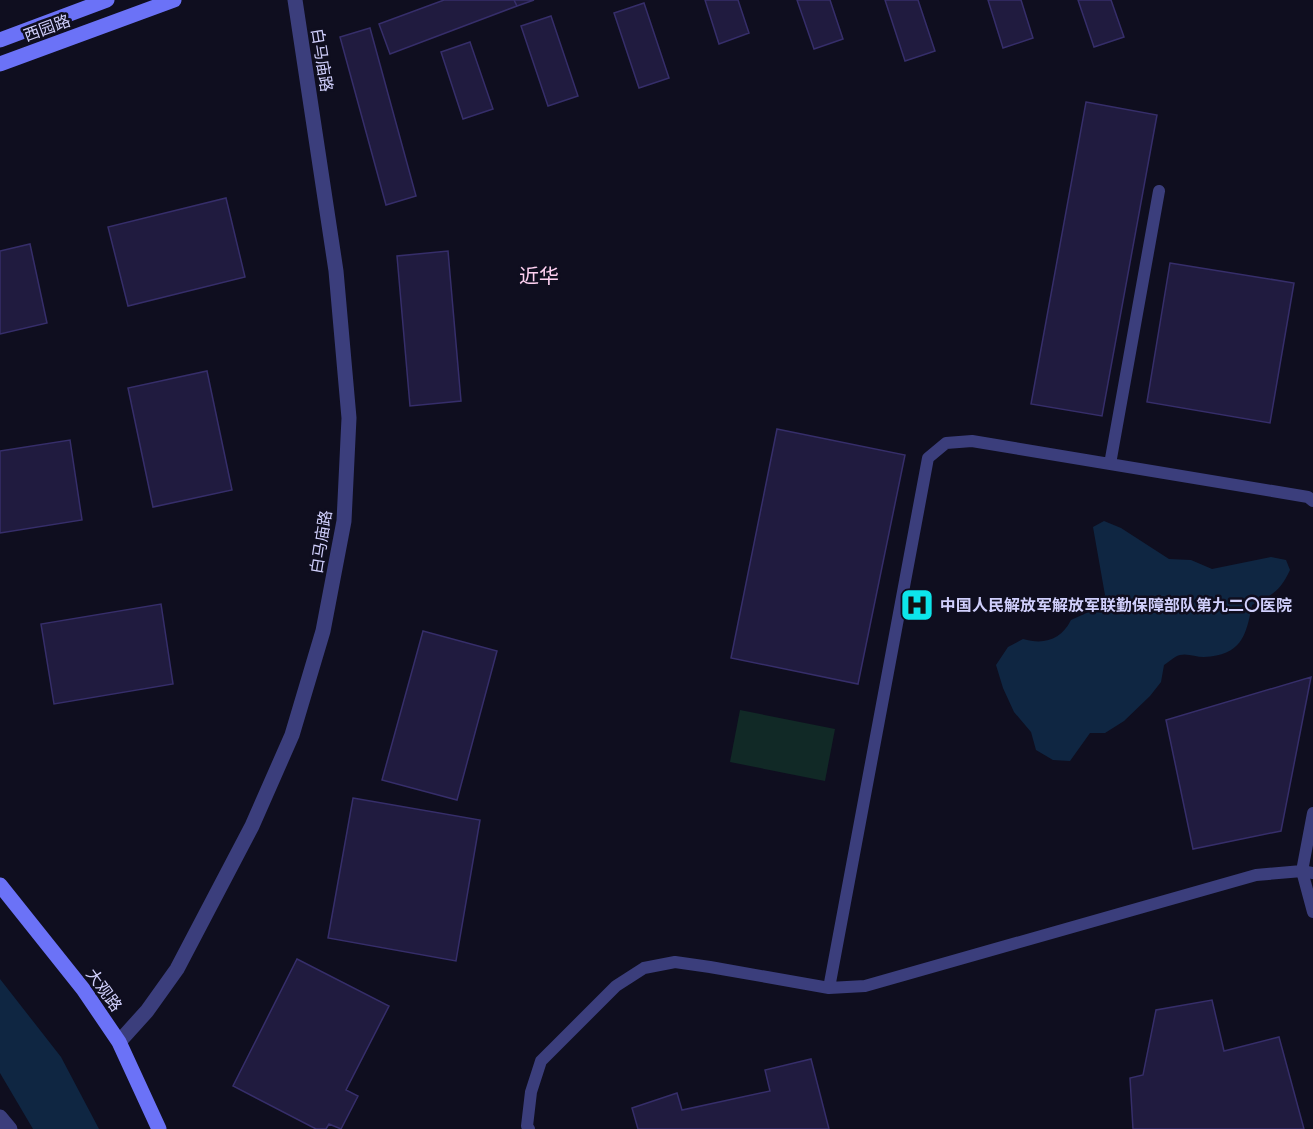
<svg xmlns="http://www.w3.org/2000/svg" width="1313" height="1129" font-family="Poppins,'Noto Sans SC',sans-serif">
  <rect width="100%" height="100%" fill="#0f0e1f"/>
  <path fill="#112926" d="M740 710 835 729 825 781 730 762Z"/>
  <path fill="#0f2642" d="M1104 521 1121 528 1169 559 1191 560 1212 569 1271 557 1286 560 1290 570C1280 591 1273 595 1252 605 1246 637 1241 655 1204 657 1196 657 1187 653 1180 655 1175 656 1169 662 1164 665L1161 682 1150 696 1124 721 1105 733H1090L1070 761 1053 760 1036 750 1031 732 1014 712 1003 688 996 665 1008 647 1023 639C1044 645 1061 640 1071 620L1093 610 1105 595 1093 527Z
    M0 979 61 1057 99 1129H33L0 1073Z"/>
  <path fill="#201b3f" stroke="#362e6a" stroke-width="1.5" d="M444 0H514L517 6 390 54 379 24Z
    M514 0H534L517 6Z
    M705 0H738L749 33 719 44Z
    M797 0H830L843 39 814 49Z
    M885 0H918L935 51 905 61Z
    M988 0H1021L1033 38 1003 48Z
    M1078 0H1111L1124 37 1094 47Z
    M644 3 669 78 639 88 614 13Z
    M551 16 578 96 548 106 521 26Z
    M370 28 416 196 386 205 340 37Z
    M470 42 493 109 463 119 441 52Z
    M1086 102 1157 115 1102 416 1031 404Z
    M226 198 245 277 128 306 108 227Z
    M30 244 47 323 0 334V251Z
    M448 251 461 401 410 406 397 256Z
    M1170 263 1294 283 1270 423 1147 402Z
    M207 371 232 490 153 507 128 388Z
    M777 429 905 455 858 684 731 658Z
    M70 440 82 520 0 533V451Z
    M161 604 173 684 54 704 41 624Z
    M423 631 497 651 457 800 382 780Z
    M1311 677 1281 831 1193 849 1166 720Z
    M353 798 480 820 456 961 328 938Z
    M297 959 389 1006 346 1090 358 1096 341 1129 329 1124 326 1129H316L233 1086Z
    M1212 1000 1224 1051 1279 1037 1304 1129H1133L1130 1078 1143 1075 1156 1010Z
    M811 1059 829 1129H638L632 1108 677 1093 682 1110 770 1091 765 1070Z"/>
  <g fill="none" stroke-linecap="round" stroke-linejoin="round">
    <path stroke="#3b3e7c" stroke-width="12" d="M1110 464 1159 191
      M1313 813 1302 871 1313 873
      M829 988 928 458 946 443 972 441 1308 497 1313 501
      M529 1129 527 1126 531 1092 541 1061 616 986 644 968 675 962 710 967 829 988 865 986 1256 875 1302 871 1313 912"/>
    <path stroke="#3b3e7c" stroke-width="15" d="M119 1042 147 1011 177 969 252 826 292 735 323 631 344 521 349 418 336 271 295 0
      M0 1117 10 1129"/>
    <path stroke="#6b72f7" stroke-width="15" d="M0 40 107 0
      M0 64 174 0
      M0 885 83 989 119 1042 159 1129"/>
  </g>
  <defs>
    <g id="hospital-square" transform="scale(1.725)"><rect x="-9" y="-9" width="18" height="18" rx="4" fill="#0de5ea" stroke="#0f0e1f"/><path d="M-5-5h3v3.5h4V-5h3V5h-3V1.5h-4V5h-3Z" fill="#111"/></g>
  </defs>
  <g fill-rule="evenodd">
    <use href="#hospital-square" x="917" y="605"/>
  </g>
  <g text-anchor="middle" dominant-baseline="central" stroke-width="5" stroke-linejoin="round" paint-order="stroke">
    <g font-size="16" fill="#d0cffc" stroke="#0f0e1f">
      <text transform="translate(47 28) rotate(-20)">西园路</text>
      <text transform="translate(322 60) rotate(81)">白马庙路</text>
      <text transform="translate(321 542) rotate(-81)">白马庙路</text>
      <text transform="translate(104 990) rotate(54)">大观路</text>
    </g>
    <g font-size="16" font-weight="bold" fill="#d0cffc" stroke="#0f0e1f" text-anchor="start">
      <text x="940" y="605">中国人民解放军解放军联勤保障部队第九二〇医院</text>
    </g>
    <g font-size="20" fill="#fdd0f0" stroke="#0f0e1f">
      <text x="539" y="276">近华</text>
    </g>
  </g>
</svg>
